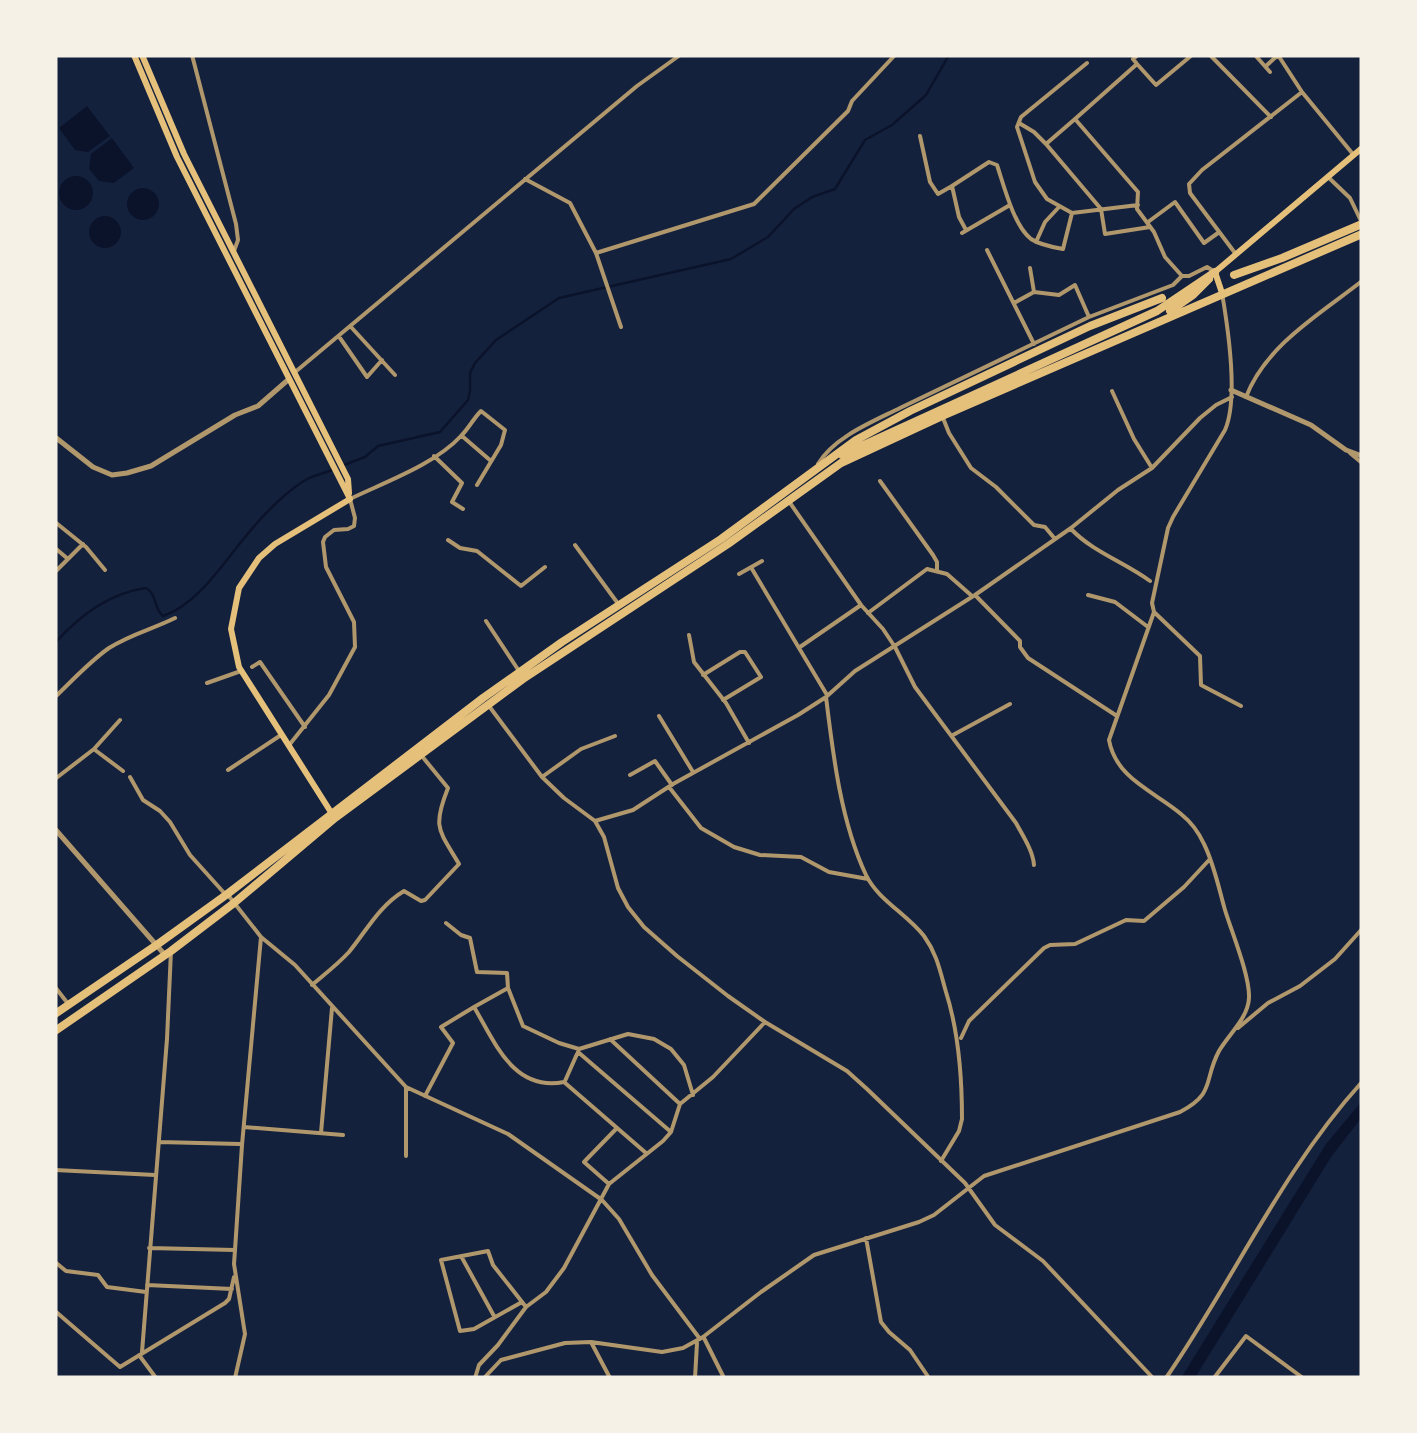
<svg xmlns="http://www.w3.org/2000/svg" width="1417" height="1433" font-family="'Public Sans',sans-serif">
  <rect width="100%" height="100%" fill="#14213d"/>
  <path fill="#0b132b" d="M87 106 110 136 88 152 75 150 59 128Z
    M112 138 134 168 114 183 99 181 89 169 91 154Z
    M59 193a17 17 0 1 1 34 0a17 17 0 1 1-34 0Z
    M127 204a16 16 0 1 1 32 0a16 16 0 1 1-32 0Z
    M89 232a16 16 0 1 1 32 0a16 16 0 1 1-32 0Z
    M1362 1101V1117L1331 1157 1195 1378H1181L1326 1144Z"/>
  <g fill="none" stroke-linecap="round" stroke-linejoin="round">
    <path stroke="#0b132b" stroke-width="2.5" d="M344 465 365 457 378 446 440 432 468 400 470 391V373L475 363 496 340 559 298 731 259 768 237 794 209 812 197 835 189 865 140 892 125 926 95 949 55
      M55 643C79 616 110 593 146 588 158 595 153 608 163 616 198 604 223 563 246 536 261 517 288 489 309 478 316 475 325 473 332 470"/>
    <path stroke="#b1986c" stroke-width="4" d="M739 574 762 561"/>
    <path stroke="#b1986c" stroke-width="4" d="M192 55 236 224 238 240 234 251
      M1210 55 1271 117
      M1255 55 1270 72
      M1087 63 1021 117 1017 127 1035 182 1047 199 1072 213 1138 205
      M1137 64 1133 59 1138 55
      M1266 66 1278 55 1302 92 1352 153
      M1019 123 1034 132 1046 144 1101 209 1105 234 1150 227
      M920 136 930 182 938 194 952 186
      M1046 144 1075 119
      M1328 177 1350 198 1362 223
      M525 179 570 203 596 253 621 327
      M1148 222 1175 202 1204 243 1218 233
      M966 230 959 217 952 186 989 162 997 165C1004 186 1014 226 1031 239 1040 245 1052 247 1063 249L1072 213
      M962 233 1010 205
      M1036 242 1045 222 1059 207
      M987 250 1034 344
      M596 253 754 204 848 111 852 101 895 55
      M1235 253 1190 193 1189 184 1202 170 1302 92
      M1182 276 1165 257 1154 232 1137 209 1138 192 1075 119 1137 64 1156 85 1192 55
      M1034 292 1059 295 1075 285 1089 317
      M1014 303 1034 292 1030 268
      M351 327 395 375
      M340 338 367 377 382 360
      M294 373 637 86 680 55
      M1112 391 1134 439 1152 468
      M1246 397C1266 345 1320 314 1362 281
      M943 418 949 433 971 468 996 487 1034 525 1045 527 1055 539
      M462 436 491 461
      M1350 453 1362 463
      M434 456 462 483 452 502 463 509
      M818 464C834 437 872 422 900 408L1089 317 1173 285 1182 276H1189L1207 267 1215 272
      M880 481 933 555 937 562V570
      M788 500 861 605 883 629 895 647 915 687 1016 823C1023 836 1033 851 1034 865
      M55 522 86 547 105 570
      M1071 529C1093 552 1124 562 1150 581
      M448 540 460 548 477 551 521 586 545 567
      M575 545 619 605
      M55 548 68 559
      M752 569 827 695
      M55 572 83 544
      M975 595 1020 641V647L1028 658 1117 716
      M1088 595 1115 602 1148 627
      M1154 612 1200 656 1201 685 1241 706
      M868 613 927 569 947 574 972 596
      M486 621 519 671
      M689 635 694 662 726 703 749 743
      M800 647 861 605
      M252 667 260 662 305 727
      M703 675 740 652H745L761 677 723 700
      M207 683 241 671
      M55 697C73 680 89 662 109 648 131 634 153 629 175 618
      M826 697C833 755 841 822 866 875 878 900 907 914 924 936 937 954 940 971 946 992 959 1033 962 1076 962 1119L959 1131 941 1161
      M489 706 542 777 564 798 595 821 604 837 618 888 628 907 644 927 677 956 728 996 765 1022 847 1071 867 1089 965 1183 995 1225 1043 1261 1153 1378
      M659 716 693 772
      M953 735 1010 704
      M290 744 329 695 355 647 354 622 326 567 323 542 325 537 334 530 348 529 354 526 355 518 350 499C385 482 434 465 461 436 469 428 473 419 481 411L505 430 501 445 477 485
      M95 750 123 771
      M228 770 281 735
      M630 775 655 761 672 785
      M130 777 143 800 160 811 170 822 190 855 226 895
      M542 777 581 749 615 736
      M55 779 94 749 120 720
      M669 787 701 828 734 847 760 855 801 857 829 872 868 879
      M595 821 633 810 673 784 798 715 826 697 855 671 975 595 1071 528 1118 490 1152 468 1200 418 1216 405 1232 397
      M228 895 261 937 295 965 406 1087 508 1134 602 1200 619 1219 652 1275 700 1339
      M446 923 461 935 470 938 477 972 507 973 508 988
      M312 985C325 974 338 964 349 952 367 930 379 906 404 891L421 901 425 900 459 864C439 830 432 828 448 788L421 755
      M55 987 69 1005
      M1238 1028 1268 1003 1300 986 1335 959 1362 929
      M961 1038 969 1021 1044 948 1050 945 1075 944 1126 920 1144 921 1184 887 1210 859
      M610 1039 680 1104
      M578 1052 671 1132
      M565 1081 577 1054
      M425 1096 453 1043 441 1027 474 1007
      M244 1127 343 1135
      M321 1133 332 1008
      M159 1142 240 1144
      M646 1153 564 1082C513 1092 495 1042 474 1007L508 988 523 1026 559 1043 579 1049 628 1034 654 1039 671 1049 684 1065 693 1095
      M406 1156V1087
      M55 1170 155 1175
      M609 1184 584 1162 617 1128
      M866 1238 881 1322 889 1332 910 1350 929 1378
      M149 1248 235 1250
      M461 1256 494 1316
      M55 1262 66 1271 98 1275 107 1287 146 1292
      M147 1285 232 1289
      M522 1302 474 1329 460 1331 441 1260 488 1251 493 1265 526 1307
      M55 1311 120 1367 225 1303 229 1299 234 1277
      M704 1338 724 1378
      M591 1342 610 1378
      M142 1352 167 1039 171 951
      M139 1355 156 1378
      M235 1378 245 1334 234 1264 235 1250 242 1145 261 937
      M475 1378 479 1365 498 1345 526 1307 546 1292 564 1268 609 1184 663 1141 671 1132 680 1104 713 1077 765 1022
      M484 1378 501 1360 565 1343 591 1342 662 1352 683 1348 703 1337 761 1292 814 1255 919 1222 934 1215 984 1176 1180 1112C1216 1093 1203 1081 1219 1051 1229 1034 1248 1018 1249 998 1250 976 1232 933 1225 910 1219 889 1214 864 1204 844 1199 833 1191 822 1181 814 1154 791 1116 779 1109 740L1154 612 1152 603 1168 528 1173 517 1225 430C1239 398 1228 328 1222 293
      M695 1378 697 1343
      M1166 1378C1233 1281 1282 1170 1362 1082
      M1214 1378 1246 1336 1303 1378"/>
    <path stroke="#b1986c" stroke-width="5" d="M1231 390 1311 425 1346 450 1362 456
      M55 437 93 467 112 475 127 473 151 466 235 415 258 406 289 379
      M55 829 165 955"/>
    <path stroke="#e5c07b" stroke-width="6" d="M134 55 177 157 350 499
      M142 55 184 154 348 479 349 493
      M334 817 239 667 231 629 239 588 259 558 275 544 350 499"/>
    <path stroke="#e5c07b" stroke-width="6" d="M1222 293 1215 272 1362 148"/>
    <path stroke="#e5c07b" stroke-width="8" d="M1234 275 1282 258 1362 224
      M1170 311 1193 295 1209 279
      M842 455 1157 311 1215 272
      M55 1014 158 944 226 895 483 698 562 642 721 539 856 440 910 411 1090 326 1162 298
      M55 1031 171 951 234 903 335 818 523 679 728 544 841 463 942 416 1362 234"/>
  </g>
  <rect width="1417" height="1433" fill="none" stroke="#f6f1e7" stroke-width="115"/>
</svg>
